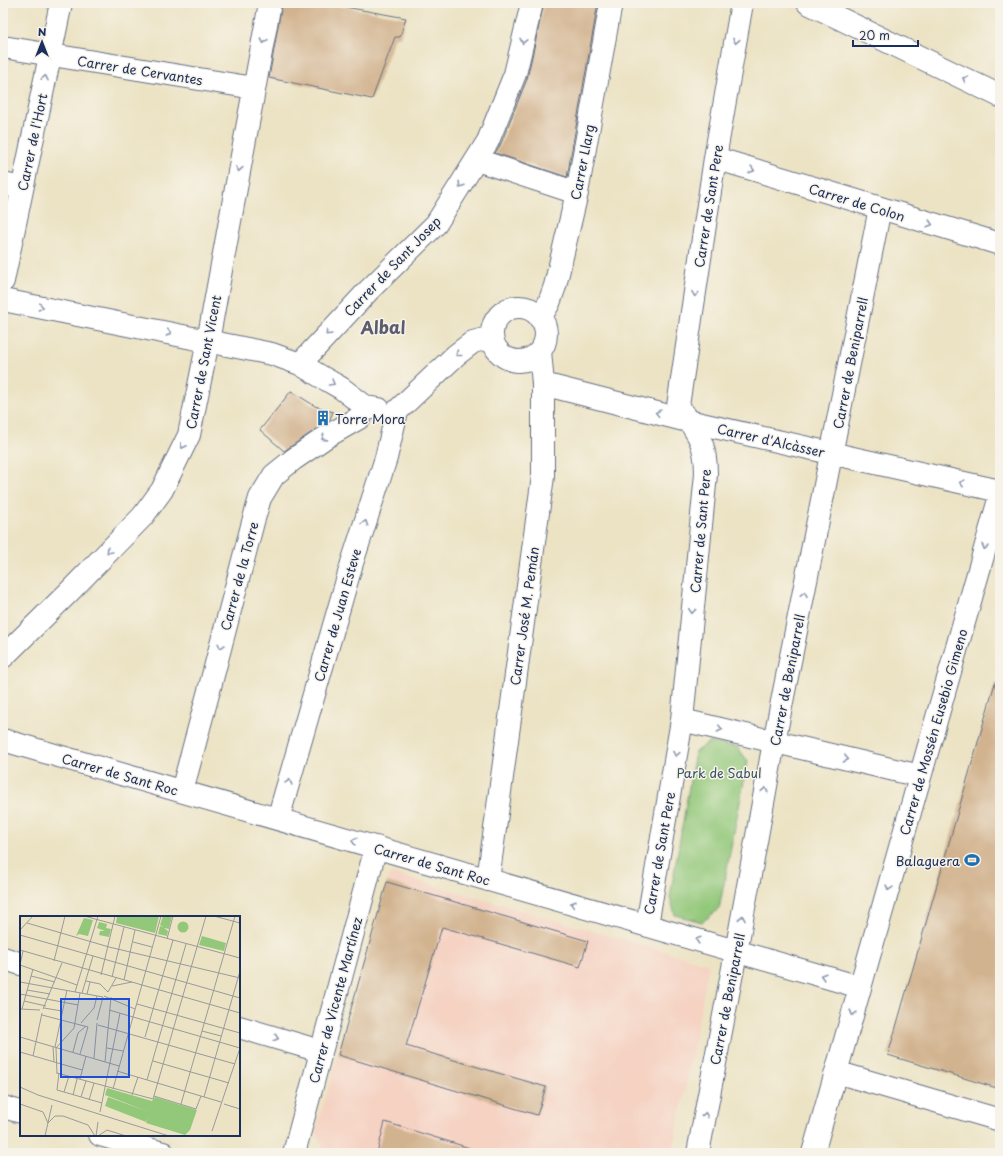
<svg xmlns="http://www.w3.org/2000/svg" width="1003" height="1156" font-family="'Playpen Sans',sans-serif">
  <rect width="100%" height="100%" fill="#f7f3e8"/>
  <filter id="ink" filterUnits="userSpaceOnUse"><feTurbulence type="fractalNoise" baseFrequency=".025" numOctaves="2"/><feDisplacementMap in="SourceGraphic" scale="8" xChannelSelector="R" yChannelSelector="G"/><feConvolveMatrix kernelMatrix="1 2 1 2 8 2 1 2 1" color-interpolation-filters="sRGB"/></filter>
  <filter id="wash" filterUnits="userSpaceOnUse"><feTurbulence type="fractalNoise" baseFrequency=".012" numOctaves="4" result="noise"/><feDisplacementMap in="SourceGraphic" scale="16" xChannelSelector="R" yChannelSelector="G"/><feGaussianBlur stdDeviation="0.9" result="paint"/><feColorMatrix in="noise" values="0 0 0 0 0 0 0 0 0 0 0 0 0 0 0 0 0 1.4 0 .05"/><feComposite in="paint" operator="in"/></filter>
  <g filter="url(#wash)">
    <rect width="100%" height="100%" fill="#ece3c4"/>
    <path fill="#f5d2c2" d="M390 873 709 964 673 1153H325L316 1131Z"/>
    <path fill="#93c87a" stroke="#577c6c" d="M709 742 737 747 748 761 719 909 702 922 675 915 670 897 695 752Z"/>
    <g id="blocks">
      <path fill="#d2b38f" d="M282 3H323L406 18 400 37H395L372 99 269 78Z
        M544 3H598L567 177 495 153 500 146 527 79Z
        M291 391 315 406 333 412 329 421 284 451 260 430Z
        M995 683H1000V1089L888 1055Z
        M387 882 588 941 580 967 442 927 406 1046 546 1087 537 1115 338 1055Z
        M385 1122 473 1149V1153H377Z"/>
    </g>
  </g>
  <g filter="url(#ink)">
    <use href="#blocks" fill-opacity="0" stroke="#646e82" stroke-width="1"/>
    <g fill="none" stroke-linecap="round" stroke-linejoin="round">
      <g stroke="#646e82" stroke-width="24">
        <path id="minor" d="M808 3 1000 96
          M3 47 254 88
          M715 158 1000 244
          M477 160 577 193
          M3 184 22 188
          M3 281 61 3
          M3 300 272 354 300 364 320 376 341 388 366 407 379 409
          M492 334a27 27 0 1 1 54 0a27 27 0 1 1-54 0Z
          M540 318 549 303 555 286 577 193 611 3
          M300 364 368 291 436 224 488 141 515 74 532 3
          M543 384 688 421 1000 491
          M397 411 456 355 473 342 492 337
          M3 657 69 592 143 516 162 490 189 435 208 341 270 3
          M682 720 920 776
          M3 740 860 987
          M182 791 211 683 253 522 260 498 274 475 294 459 326 437 359 418 366 407
          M278 819 352 563 386 458 397 411
          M488 880 543 476V384L540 351
          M647 925 682 720 706 474C706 441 697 432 678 406L715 158 742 3
          M3 958 21 964
          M239 1027 320 1051
          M836 1072 1000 1120
          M3 1107 21 1112
          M100 1135 163 1153
          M294 1153 376 847
          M698 1153 736 952 774 742 880 208
          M813 1153 1000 496"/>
      </g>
      <use href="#minor" stroke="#fff" stroke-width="22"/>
    </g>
    <defs><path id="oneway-chevron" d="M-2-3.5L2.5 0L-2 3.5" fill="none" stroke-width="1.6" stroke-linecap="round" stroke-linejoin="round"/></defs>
    <g stroke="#8d97ae">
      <use href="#oneway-chevron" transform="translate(264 41) rotate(100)"/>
      <use href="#oneway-chevron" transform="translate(523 41) rotate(103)"/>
      <use href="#oneway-chevron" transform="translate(736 41) rotate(100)"/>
      <use href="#oneway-chevron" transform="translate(45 78) rotate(-78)"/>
      <use href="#oneway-chevron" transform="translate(965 79) rotate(-154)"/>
      <use href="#oneway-chevron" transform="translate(239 169) rotate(100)"/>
      <use href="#oneway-chevron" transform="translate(752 170) rotate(17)"/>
      <use href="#oneway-chevron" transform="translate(461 185) rotate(123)"/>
      <use href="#oneway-chevron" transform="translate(930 224) rotate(17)"/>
      <use href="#oneway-chevron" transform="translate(695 294) rotate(98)"/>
      <use href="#oneway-chevron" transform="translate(41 307) rotate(11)"/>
      <use href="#oneway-chevron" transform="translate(169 333) rotate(11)"/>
      <use href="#oneway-chevron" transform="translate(328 333) rotate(134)"/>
      <use href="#oneway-chevron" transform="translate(458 354) rotate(142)"/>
      <use href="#oneway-chevron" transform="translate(332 383) rotate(30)"/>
      <use href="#oneway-chevron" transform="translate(658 413) rotate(-166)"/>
      <use href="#oneway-chevron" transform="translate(324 438) rotate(147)"/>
      <use href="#oneway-chevron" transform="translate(183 446) rotate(116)"/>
      <use href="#oneway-chevron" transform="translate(962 483) rotate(-167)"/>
      <use href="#oneway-chevron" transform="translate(365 523) rotate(-72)"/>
      <use href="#oneway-chevron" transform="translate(985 547) rotate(106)"/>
      <use href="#oneway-chevron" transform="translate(109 551) rotate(134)"/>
      <use href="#oneway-chevron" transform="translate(804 594) rotate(-79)"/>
      <use href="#oneway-chevron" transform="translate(692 611) rotate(96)"/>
      <use href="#oneway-chevron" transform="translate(221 646) rotate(104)"/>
      <use href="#oneway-chevron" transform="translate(720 729) rotate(13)"/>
      <use href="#oneway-chevron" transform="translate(676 754) rotate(100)"/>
      <use href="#oneway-chevron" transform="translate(846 759) rotate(13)"/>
      <use href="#oneway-chevron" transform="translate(289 782) rotate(-74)"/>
      <use href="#oneway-chevron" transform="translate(765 790) rotate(-80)"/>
      <use href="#oneway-chevron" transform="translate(354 841) rotate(-164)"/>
      <use href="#oneway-chevron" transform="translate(889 888) rotate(106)"/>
      <use href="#oneway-chevron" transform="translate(573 904) rotate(-164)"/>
      <use href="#oneway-chevron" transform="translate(742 918) rotate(-80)"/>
      <use href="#oneway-chevron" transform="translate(698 940) rotate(-163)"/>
      <use href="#oneway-chevron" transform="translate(823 976) rotate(-164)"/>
      <use href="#oneway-chevron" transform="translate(853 1013) rotate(106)"/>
      <use href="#oneway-chevron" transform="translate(276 1038) rotate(16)"/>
      <use href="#oneway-chevron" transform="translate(705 1115) rotate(-79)"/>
    </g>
  </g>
  <defs>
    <g id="building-bare" transform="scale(1.2)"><path d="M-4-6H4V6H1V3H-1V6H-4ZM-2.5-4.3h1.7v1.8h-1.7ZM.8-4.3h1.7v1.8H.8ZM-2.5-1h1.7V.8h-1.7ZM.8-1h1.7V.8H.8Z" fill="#1f6fb2" stroke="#f7f3e8" stroke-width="2.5" paint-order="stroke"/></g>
    <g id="stadium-bare" transform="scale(1.2)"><path d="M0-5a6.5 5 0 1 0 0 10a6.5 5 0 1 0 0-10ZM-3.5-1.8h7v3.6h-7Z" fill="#1f6fb2" stroke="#f7f3e8" stroke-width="2.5" paint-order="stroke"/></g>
  </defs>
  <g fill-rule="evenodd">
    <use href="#building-bare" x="323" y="418"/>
    <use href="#stadium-bare" x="972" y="860"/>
  </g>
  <g text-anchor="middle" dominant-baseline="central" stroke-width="3" stroke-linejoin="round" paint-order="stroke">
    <g font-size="13" fill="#1b2f5e" stroke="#f7f3e8">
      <text transform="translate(140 70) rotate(9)">Carrer de Cervantes</text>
      <text transform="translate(32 142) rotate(-78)">Carrer de l'Hort</text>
      <text transform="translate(582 162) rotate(-79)">Carrer Llarg</text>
      <text transform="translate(857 202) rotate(17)">Carrer de Colon</text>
      <text transform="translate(708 206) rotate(-81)">Carrer de Sant Pere</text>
      <text transform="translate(392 266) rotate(-46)">Carrer de Sant Josep</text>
      <text transform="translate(203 362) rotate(-79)">Carrer de Sant Vicent</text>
      <text transform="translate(850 363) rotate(-79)">Carrer de Beniparrell</text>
      <text transform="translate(771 440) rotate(13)">Carrer d'Alcàsser</text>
      <text transform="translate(700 531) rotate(-85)">Carrer de Sant Pere</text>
      <text transform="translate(239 576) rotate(-75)">Carrer de la Torre</text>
      <text transform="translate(337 615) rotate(-74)">Carrer de Juan Esteve</text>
      <text transform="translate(524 616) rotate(-82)">Carrer José M. Pemán</text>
      <text transform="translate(787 680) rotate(-79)">Carrer de Beniparrell</text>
      <text transform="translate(933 732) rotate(-74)">Carrer de Mossén Eusebio Gimeno</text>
      <text transform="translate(120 774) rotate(16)">Carrer de Sant Roc</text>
      <text transform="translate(659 853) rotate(-80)">Carrer de Sant Pere</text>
      <text transform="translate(432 864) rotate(16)">Carrer de Sant Roc</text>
      <text transform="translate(727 999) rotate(-79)">Carrer de Beniparrell</text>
      <text transform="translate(335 1000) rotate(-75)">Carrer de Vicente Martínez</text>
    </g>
    <g font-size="13" fill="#1b2f5e" stroke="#f7f3e8" text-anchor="start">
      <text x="335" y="418">Torre Mora</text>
      <text x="960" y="860" text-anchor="end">Balaguera</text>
    </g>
    <g font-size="13" fill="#395565" stroke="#f7f3e8">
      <text x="719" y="772">Park de Sabul</text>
    </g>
    <g font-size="17" font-weight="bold" fill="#5b5d6f" stroke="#f7f3e8">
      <text x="383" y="327">Albal</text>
    </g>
  </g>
  <g transform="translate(20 916)">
    <rect width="220" height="220" fill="#ece3c4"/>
    <path d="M97 0H139L135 17 96 7ZM143 0H152L149 13 144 12 148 15 147 20 138 18 140 10 144 11 140 9ZM64 2 73 4 68 20 59 18 56 20ZM157.5 11a5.5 5.5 0 1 1 11 0a5.5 5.5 0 1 1-11 0ZM79 6 87 8 86 12 91 13 89 21 79 19 80 15H85L77 12ZM182 20 206 27 204 35 179 29ZM87 172 132 185 135 181 177 194 170 214 165 219 126 207 128 201 126 206 85 190 88 181 129 196 85 179Z" fill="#93c87a"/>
    <path fill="none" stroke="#989b9b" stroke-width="1" d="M64 0 220 42M194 0 220 7M7 7 89 31 220 62M0 14 13 0M0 19 220 82M147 23 153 0M113 26 132 31M0 34 220 97M34 45 45 0M0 49 57 69M0 49 3 35M81 59 95 0M11 60 35 66M92 61 104 11M104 64 115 14M66 65 80 68 88 76M0 66 83 81M92 70 112 66M7 74 30 78M55 76 78 0M88 76 96 62M62 77 73 40M0 78 58 89M67 78 70 66M84 80 115 93M4 85 26 90M117 88 220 117M24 92 42 95M0 93 20 94M2 93 13 53M23 93 42 47M89 94 220 132M22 99 68 111M77 104 83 81M61 107 74 92 77 80M78 109 215 148M182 115 201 120M0 121 99 150M125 121 153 24M33 131 34 146M35 131 47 74M36 132 54 112 60 77M36 132 37 158M87 132 103 135M0 136 62 154M53 136 58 117 66 110M60 138 68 111M13 140 22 97M74 142 77 107M133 145 209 167M85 146 91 81M97 155 201 186M37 157 133 183 186 0M39 157 37 174 82 187M60 163 66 140M127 164 166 28M0 171 18 179 149 220M93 173 141 0M44 176 49 160M53 179 57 163M112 179 118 161M134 180 176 193 181 180M61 181 66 165M184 181 220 55M69 184 74 167M0 188 23 196 28 207M161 188 215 0M204 188 220 193M80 196 100 97M28 207 35 200H43L68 209 75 220M192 215 220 132M25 220 32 189M76 220 78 206M78 220 87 214 106 220"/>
    <path fill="#1d4ed8" fill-opacity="0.15" stroke="#1d4ed8" stroke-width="2" d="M41 83H109V161H41Z"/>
    <rect width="220" height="220" fill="none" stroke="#1b2f5e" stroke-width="2"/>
  </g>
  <rect width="1003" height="1156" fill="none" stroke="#f7f3e8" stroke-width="16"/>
  <g transform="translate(42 42)" stroke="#f7f3e8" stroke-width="3" paint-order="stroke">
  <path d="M0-3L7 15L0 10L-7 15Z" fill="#1b2f5e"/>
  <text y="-6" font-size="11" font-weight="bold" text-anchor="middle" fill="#1b2f5e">N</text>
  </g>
  <path d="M853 40v6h65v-6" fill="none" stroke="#1b2f5e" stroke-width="2"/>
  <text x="859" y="40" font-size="12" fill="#1b2f5e" stroke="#f7f3e8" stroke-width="3" paint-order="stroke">20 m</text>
</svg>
